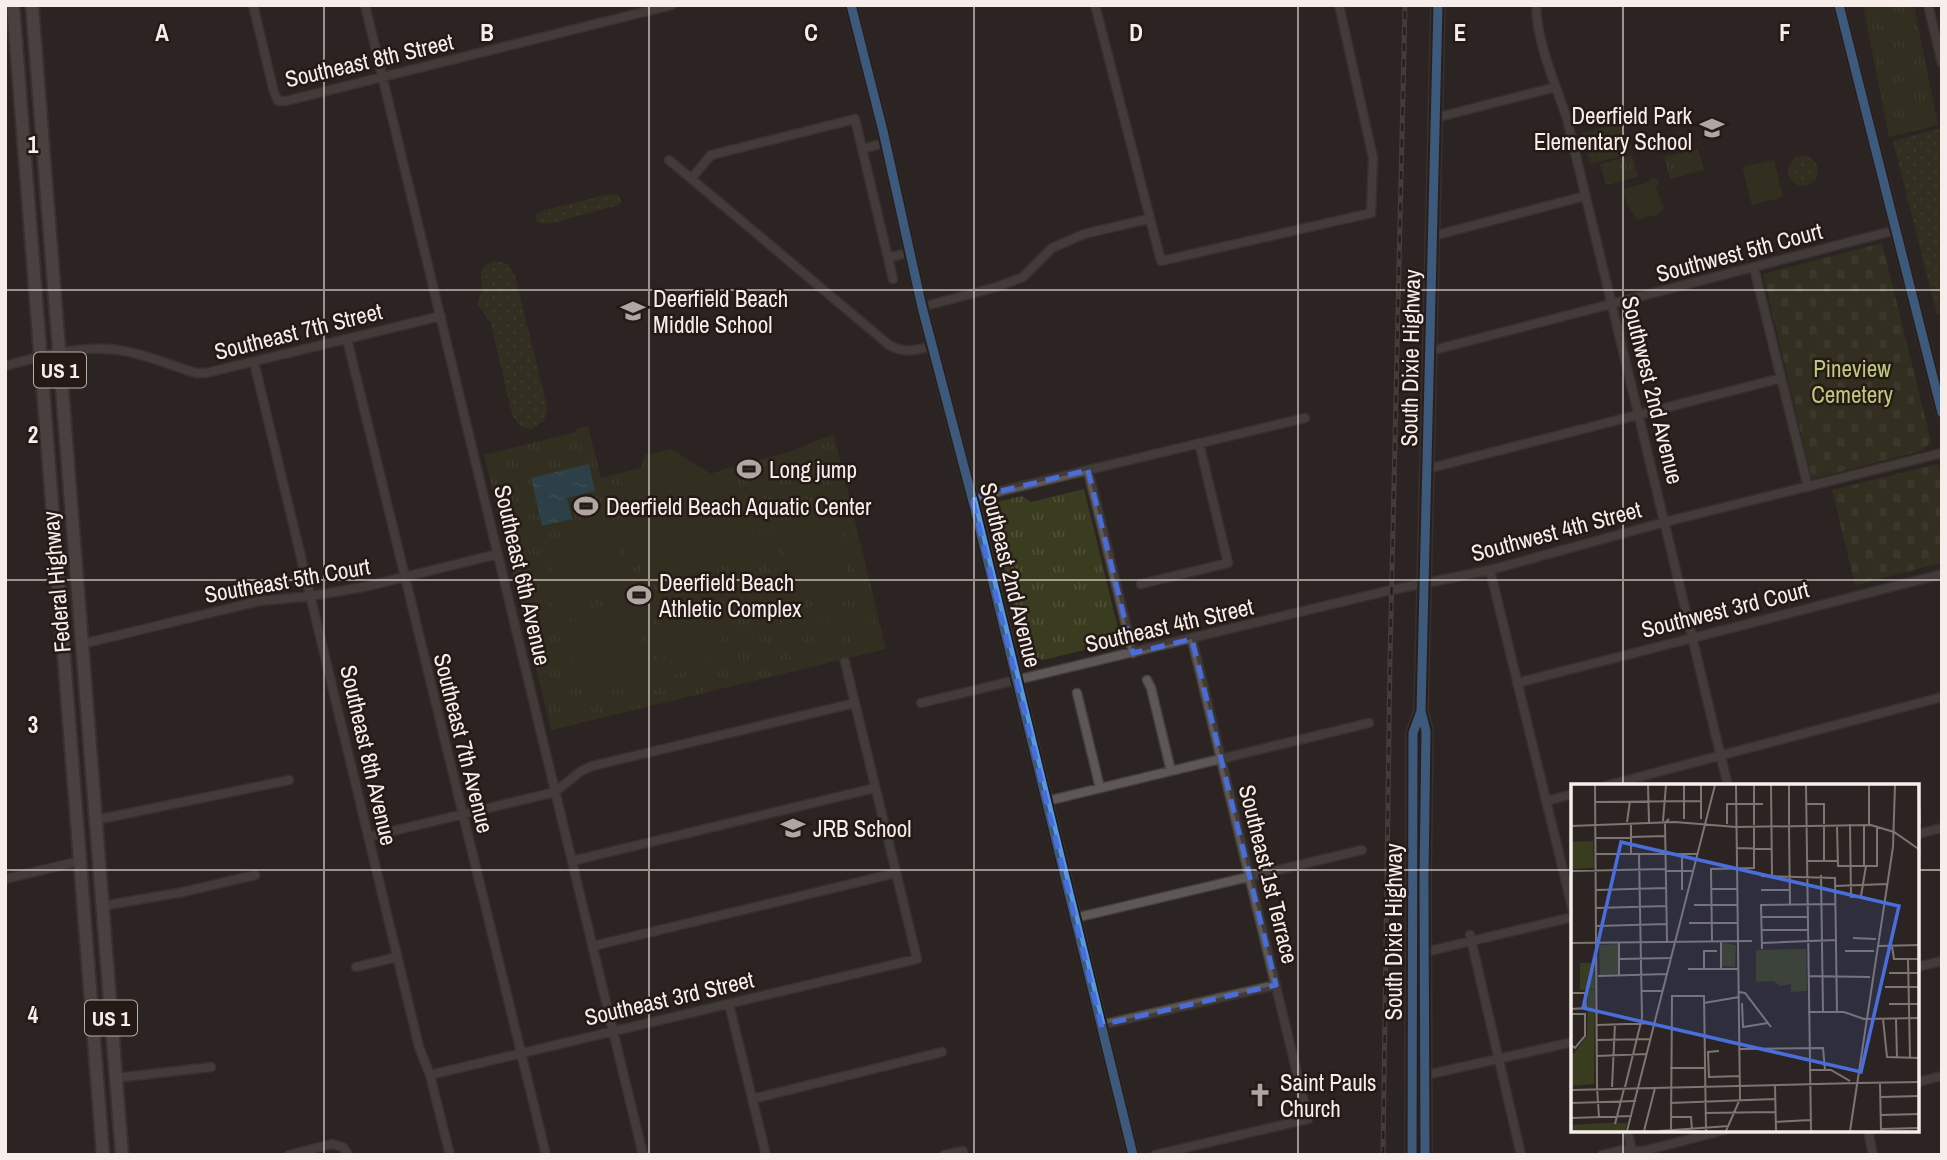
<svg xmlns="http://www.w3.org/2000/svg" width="1947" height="1160" font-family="'Archivo Narrow',sans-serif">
  <defs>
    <pattern id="grass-dots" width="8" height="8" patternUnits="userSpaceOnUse" patternTransform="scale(1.75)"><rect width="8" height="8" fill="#3a3c1f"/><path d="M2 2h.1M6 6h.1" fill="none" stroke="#4e4f35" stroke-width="1.8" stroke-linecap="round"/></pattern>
    <pattern id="cemetery-stones" width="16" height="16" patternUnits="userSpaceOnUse" patternTransform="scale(1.75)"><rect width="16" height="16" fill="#3a3c1f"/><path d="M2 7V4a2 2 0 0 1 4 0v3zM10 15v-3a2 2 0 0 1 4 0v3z" fill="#4e4f35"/></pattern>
    <pattern id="park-tufts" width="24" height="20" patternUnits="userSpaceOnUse" patternTransform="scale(1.75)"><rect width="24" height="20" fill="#3a3c1f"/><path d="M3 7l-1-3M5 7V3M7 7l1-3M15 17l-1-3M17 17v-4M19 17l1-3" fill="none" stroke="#4e4f35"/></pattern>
    <pattern id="water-ripples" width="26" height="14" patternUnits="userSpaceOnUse" patternTransform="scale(1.75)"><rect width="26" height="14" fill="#2f6174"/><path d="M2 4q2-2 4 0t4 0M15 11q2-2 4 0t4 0" fill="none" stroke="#4e7888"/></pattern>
  </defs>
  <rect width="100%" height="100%" fill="#2b2422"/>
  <path fill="url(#grass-dots)" d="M1942 128V314L1937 315 1893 141Z
    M1788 171a15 15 0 1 1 30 0a15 15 0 1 1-30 0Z
    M610 194 619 195 621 202 619 205 552 223 544 224 537 222 536 215 542 211Z
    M495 261 508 264 515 276 546 402 547 409 544 421 531 429 521 427 512 415 491 324 477 304C478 300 480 297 481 293 484 278 473 267 495 261Z"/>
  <path fill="url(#cemetery-stones)" d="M1882 243 1931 441 1924 450 1812 479 1763 274Z
    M1938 464 1942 477V563L1855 585 1832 490Z"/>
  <path fill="url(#park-tufts)" d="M1863 5H1914L1938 125 1889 137Z
    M1698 149 1704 170 1670 179 1664 157Z
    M1632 155 1638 177 1606 185 1600 164Z
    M588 426 601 478 641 468 645 455 671 449 711 474C737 463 765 460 792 451 807 445 819 439 834 435L886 649 551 730 484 455 576 432V429Z
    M1084 489 1121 641 1043 660 1025 652 992 515 1000 501 1022 496 1031 502Z"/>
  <path fill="#3a3c1f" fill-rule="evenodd" d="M1621 123 1629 154 1590 164 1582 133Z
    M1774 160 1783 197 1752 205 1742 167Z
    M1652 177 1659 180 1656 188 1664 208 1657 215 1637 220 1626 203 1623 189 1649 182Z
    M671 450 742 492 757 555 651 584 644 580 620 474 642 469 646 456Z
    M796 452C815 454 828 460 839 476 846 506 854 536 861 566 866 582 873 601 871 619 868 636 858 649 842 655 826 662 810 656 797 647L799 658 791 659 747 478 745 463 751 462 756 480C767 464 777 456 796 452ZM803 460C818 465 826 472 834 486L863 608 861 624 851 642 831 650 811 646 803 641 792 626 762 502C764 477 778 462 803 460Z
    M832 513 850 587 796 600 778 525Z
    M610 515 628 587 624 591 553 609C541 563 566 526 610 515Z
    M726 582C739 628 714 665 670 676L652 604 656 600Z
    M629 608 634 612 650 682C604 694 567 669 556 625Z
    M846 615 850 633 816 642 811 624Z
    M658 640 666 668 660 670 652 642Z"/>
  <path fill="url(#water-ripples)" d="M589 464 595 491 567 498 572 519 542 526 531 478Z"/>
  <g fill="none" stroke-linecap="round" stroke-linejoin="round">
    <g stroke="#443f3c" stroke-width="11">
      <path id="minor" d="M253 5 274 92 278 101H286L672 5
        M365 5 643 1155
        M1095 5 1161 261 1371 213 1373 158 1339 5
        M1536 5C1537 44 1555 82 1567 119L1728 786
        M1928 5 1942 63
        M1435 118 1556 87
        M862 149 885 143
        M669 160 889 345C904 354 917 350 933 346
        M691 179 711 155 855 119 893 279
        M1433 236 1585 196
        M888 258 911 252
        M1754 268 1808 487
        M922 307 997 287 1023 277 1052 248 1084 234 1148 219
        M347 339 546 1155
        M1430 351 1896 230
        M254 362 419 1047 430 1075 450 1155
        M5 366C41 356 80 345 118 350 144 353 171 366 196 373H206L441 316
        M1427 469 1781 378
        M1088 470 1133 653
        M972 498 1305 418
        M1490 570 1573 911
        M1141 584 1228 563 1199 443
        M82 644 260 601 311 596 364 587 498 554
        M1147 680 1151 688 1171 771
        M1517 683 1942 574
        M1077 693 1100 788
        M921 703 1391 590 1490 570 1665 522 1942 453
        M1605 786 1942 697
        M1047 801 1369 723
        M1546 801 1573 794
        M96 820 289 780
        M1917 834 1942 828
        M368 837 555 792 581 771 592 766 855 703
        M572 861 875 788
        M5 879 80 861
        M102 906 183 892 255 875
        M1075 918 1362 850
        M1470 935 1521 1155
        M593 946 896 873
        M1421 953 1573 917
        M356 967 397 957
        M1917 967 1942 961
        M729 1004 766 1155
        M1101 1025 1276 985
        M430 1075 917 959 845 662
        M1426 1075 1573 1042
        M116 1078 211 1067
        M1917 1082 1942 1076
        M752 1099 942 1052
        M1627 1130 1633 1155
        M1868 1130 1873 1155
        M289 1155 332 1144 343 1147 348 1155
        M944 1155 963 1151
        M1155 1155 1308 1119 1192 639
        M1602 1155 1622 1150 1643 1151 1725 1130"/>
    </g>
    <g stroke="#443f3c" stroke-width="14">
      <path id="tertiary" d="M851 5 883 131 922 307 975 509 1133 1155
        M1839 5 1942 413"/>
    </g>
    <g stroke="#443f3c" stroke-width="16">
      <path id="secondary" d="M1412 1155 1413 733 1421 711
        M1425 1155 1424 879 1426 731 1421 711 1438 5"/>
    </g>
    <g stroke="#443f3c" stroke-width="16">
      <path id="primary" d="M13 5 103 1155
        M32 5 122 1155"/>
    </g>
    <use href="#minor" stroke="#5d5755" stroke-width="8"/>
    <use href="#tertiary" stroke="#5d5755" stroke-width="10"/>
    <use href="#secondary" stroke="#5d5755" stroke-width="12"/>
    <use href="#primary" stroke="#6d6263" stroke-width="12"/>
    <g stroke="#5f5a58" stroke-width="5">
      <path id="rail" d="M1383 1155 1390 659 1405 5"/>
    </g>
    <use href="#rail" stroke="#251a15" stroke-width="2.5" stroke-dasharray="8" stroke-linecap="butt"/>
    <g stroke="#251a15" stroke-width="13">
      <path id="cycleway" d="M851 5 883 131 922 307 975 509 1133 1155
        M1839 5 1942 413
        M1412 1155 1413 733 1421 711
        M1425 1155 1424 879 1426 731 1421 711 1438 5"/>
    </g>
    <use href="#cycleway" stroke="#5399e6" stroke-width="9"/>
  </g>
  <path d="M0 0H1947V1160H0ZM1088 470 1133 653 1192 639 1276 985 1101 1025 972 498Z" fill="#2b2422" fill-opacity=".55" fill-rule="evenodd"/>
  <path fill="none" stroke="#496edc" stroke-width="5" stroke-dasharray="14 9" stroke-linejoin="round" d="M1088 470 1133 653 1192 639 1276 985 1101 1025 972 498Z"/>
  <path fill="none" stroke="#f7eeeb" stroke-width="2" stroke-opacity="0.55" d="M324 5V1155M649 5V1155M974 5V1155M1298 5V1155M1623 5V786M5 290H1942M5 580H1942M5 870H1573M1917 870H1942M1623 1130V1155"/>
  <defs>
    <g id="school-bare" transform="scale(1.89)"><path d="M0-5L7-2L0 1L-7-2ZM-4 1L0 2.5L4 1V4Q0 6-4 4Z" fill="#b0a7a5" stroke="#251a15" stroke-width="2.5" paint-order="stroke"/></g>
    <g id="stadium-bare" transform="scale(1.89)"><path d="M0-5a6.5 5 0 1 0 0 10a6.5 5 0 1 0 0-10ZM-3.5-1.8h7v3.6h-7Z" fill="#b0a7a5" stroke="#251a15" stroke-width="2.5" paint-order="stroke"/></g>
    <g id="church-bare" transform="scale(1.89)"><path d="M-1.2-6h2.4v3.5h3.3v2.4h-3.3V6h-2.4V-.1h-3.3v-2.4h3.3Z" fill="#b0a7a5" stroke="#251a15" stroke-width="2.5" paint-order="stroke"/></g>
  </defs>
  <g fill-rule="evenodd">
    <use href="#school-bare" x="1712" y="128"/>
    <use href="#school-bare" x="633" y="311"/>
    <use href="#stadium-bare" x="749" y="469"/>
    <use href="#stadium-bare" x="586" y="506"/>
    <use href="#stadium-bare" x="639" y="595"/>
    <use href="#school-bare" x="793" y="828"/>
    <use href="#church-bare" x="1260" y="1095"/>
  </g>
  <g text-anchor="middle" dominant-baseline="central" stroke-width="5" stroke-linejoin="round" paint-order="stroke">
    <g fill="#251a15" stroke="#b8aeab" stroke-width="2">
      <rect x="34" y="352.5" width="52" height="35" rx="5"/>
      <rect x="85" y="1000.5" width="52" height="35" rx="5"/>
    </g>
    <g font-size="21" font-weight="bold" fill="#f7eeeb">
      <text x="60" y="370">US 1</text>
      <text x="111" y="1018">US 1</text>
    </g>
    <g font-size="23" fill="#f7eeeb" stroke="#251a15">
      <text transform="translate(369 60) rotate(-13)">Southeast 8th Street</text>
      <text transform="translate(1739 252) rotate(-15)">Southwest 5th Court</text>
      <text transform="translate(298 331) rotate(-14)">Southeast 7th Street</text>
      <text transform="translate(1410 358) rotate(-89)">South Dixie Highway</text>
      <text transform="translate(1653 390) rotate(76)">Southwest 2nd Avenue</text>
      <text transform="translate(1556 531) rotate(-15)">Southwest 4th Street</text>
      <text transform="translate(523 575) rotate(77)">Southeast 6th Avenue</text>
      <text transform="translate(1011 575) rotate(76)">Southeast 2nd Avenue</text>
      <text transform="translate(287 580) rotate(-10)">Southeast 5th Court</text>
      <text transform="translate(56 582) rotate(-95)">Federal Highway</text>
      <text transform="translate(1725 609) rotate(-14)">Southwest 3rd Court</text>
      <text transform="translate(1169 625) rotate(-13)">Southeast 4th Street</text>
      <text transform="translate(464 743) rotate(76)">Southeast 7th Avenue</text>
      <text transform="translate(369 755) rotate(77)">Southeast 8th Avenue</text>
      <text transform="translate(1269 874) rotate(76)">Southeast 1st Terrace</text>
      <text transform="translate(1393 932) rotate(-90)">South Dixie Highway</text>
      <text transform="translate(669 998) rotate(-13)">Southeast 3rd Street</text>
    </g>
    <g font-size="23" fill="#f7eeeb" stroke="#251a15" text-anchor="start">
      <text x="1692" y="115" text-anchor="end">Deerfield Park<tspan x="1692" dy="26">Elementary School</tspan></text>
      <text x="653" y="298">Deerfield Beach<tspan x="653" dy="26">Middle School</tspan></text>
      <text x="769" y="469">Long jump</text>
      <text x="606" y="506">Deerfield Beach Aquatic Center</text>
      <text x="659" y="582">Deerfield Beach<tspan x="659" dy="26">Athletic Complex</tspan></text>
      <text x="813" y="828">JRB School</text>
      <text x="1280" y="1082">Saint Pauls<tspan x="1280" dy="26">Church</tspan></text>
    </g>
    <g font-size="23" fill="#bec87e" stroke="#251a15">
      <text x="1852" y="368">Pineview<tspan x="1852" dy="26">Cemetery</tspan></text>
    </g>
  </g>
  <g transform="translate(1571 784)">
    <rect width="348" height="348" fill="#2b2422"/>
    <path d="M9 179H23L24 205 9 206ZM32 339H56L54 347H0V341Z" fill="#3a3c1f"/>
    <path d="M47 160V190L29 191 28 161Z" fill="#3a3c1f"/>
    <path d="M22 57 23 84 0 85V58ZM151 159 165 161 164 183 151 182ZM235 165 236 207 220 208V200L209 202 204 197 185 198V166ZM17 206H24L23 300 0 302V273L16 252Z" fill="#3a3c1f"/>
    <path d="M200 191a9 9 0 1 1 18 0a9 9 0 1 1-18 0Z" fill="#3a3c1f"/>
    <path fill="none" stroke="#7d7572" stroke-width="2" d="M24 1 26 303M77 1 78 38M113 1V35M130 1V35M183 1V41M200 1 201 92M218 1V41M235 1 240 347M298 1V40M347 1 349 40M24 18 130 17M236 20H253V40M92 37 95 1M56 38 59 17M60 39V71M156 40V20H192M279 40 280 113 290 112 295 82M0 42 104 38 165 43 300 41 323 48 349 66M266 42 267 82H306V42M293 42V82M218 43 219 120M253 43V77M25 54 94 52M166 64 201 65M24 70H127M111 70V106M236 77H266M0 87 95 85M95 87H122M250 91 252 228M190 92 264 94 266 228M264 102 316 100M140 105H166M25 106 95 104M190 106H219M123 121H167M25 124 95 122M191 133H236M118 139H167M26 142 96 140M191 146H237M282 154 305 155M96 157 94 39 98 35M141 157 140 85 183 84V43M150 157V185M0 159 181 157M48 159V192M191 159 265 156M307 162 349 161M321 162 323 175H349M191 165 190 121 264 120M274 167H303M48 175 101 174M337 175 339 274M117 185H167M133 185V167H146M318 189H349M27 192 96 190M237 192 299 193M314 203H349M70 207H92M168 208 174 209 200 243M0 209H14L15 224 0 225M133 219 168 213M171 219 172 243 197 239M318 220H349M237 228H273L293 235 349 234M0 230H14V252L4 264 0 261M312 235 316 273 349 274M325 235 326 274M26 241 84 239M26 256 80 255M169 265 252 264 254 286M148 267 137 268 138 293 169 292M26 272 75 270M99 284H134M238 286H260L279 297M286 299 349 298M309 299 310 347M204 301 205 347M26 303 28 333M41 303 44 240M54 303 71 234 68 70M0 306 286 299M310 313 349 312M0 319 65 317M99 319 204 315M134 329 204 328M310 331 349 330M100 333H120L121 346M0 334 61 332M204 338 239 336M44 340 53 305M311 345 347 344M56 347 144 1M73 347 84 304M88 347 158 342M100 347 101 212H133L135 347M155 347 169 315 165 1M279 347 322 63 324 1"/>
    <path fill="#496edc" fill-opacity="0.15" stroke="#496edc" stroke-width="3.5" d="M50 58 328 122 290 288 12 224Z"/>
    <rect width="348" height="348" fill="none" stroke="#f7eeeb" stroke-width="3.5"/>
  </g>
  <g font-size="23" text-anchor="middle" font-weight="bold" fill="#f7eeeb" stroke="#251a15" stroke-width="5" stroke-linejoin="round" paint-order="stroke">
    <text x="162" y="41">A</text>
    <text x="487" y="41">B</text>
    <text x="811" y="41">C</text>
    <text x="1136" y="41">D</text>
    <text x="1460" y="41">E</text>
    <text x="1785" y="41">F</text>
    <text x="33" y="153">1</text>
    <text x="33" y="443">2</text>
    <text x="33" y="733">3</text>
    <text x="33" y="1023">4</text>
  </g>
  <rect width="1947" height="1160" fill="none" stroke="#f7eeeb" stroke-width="14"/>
</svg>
